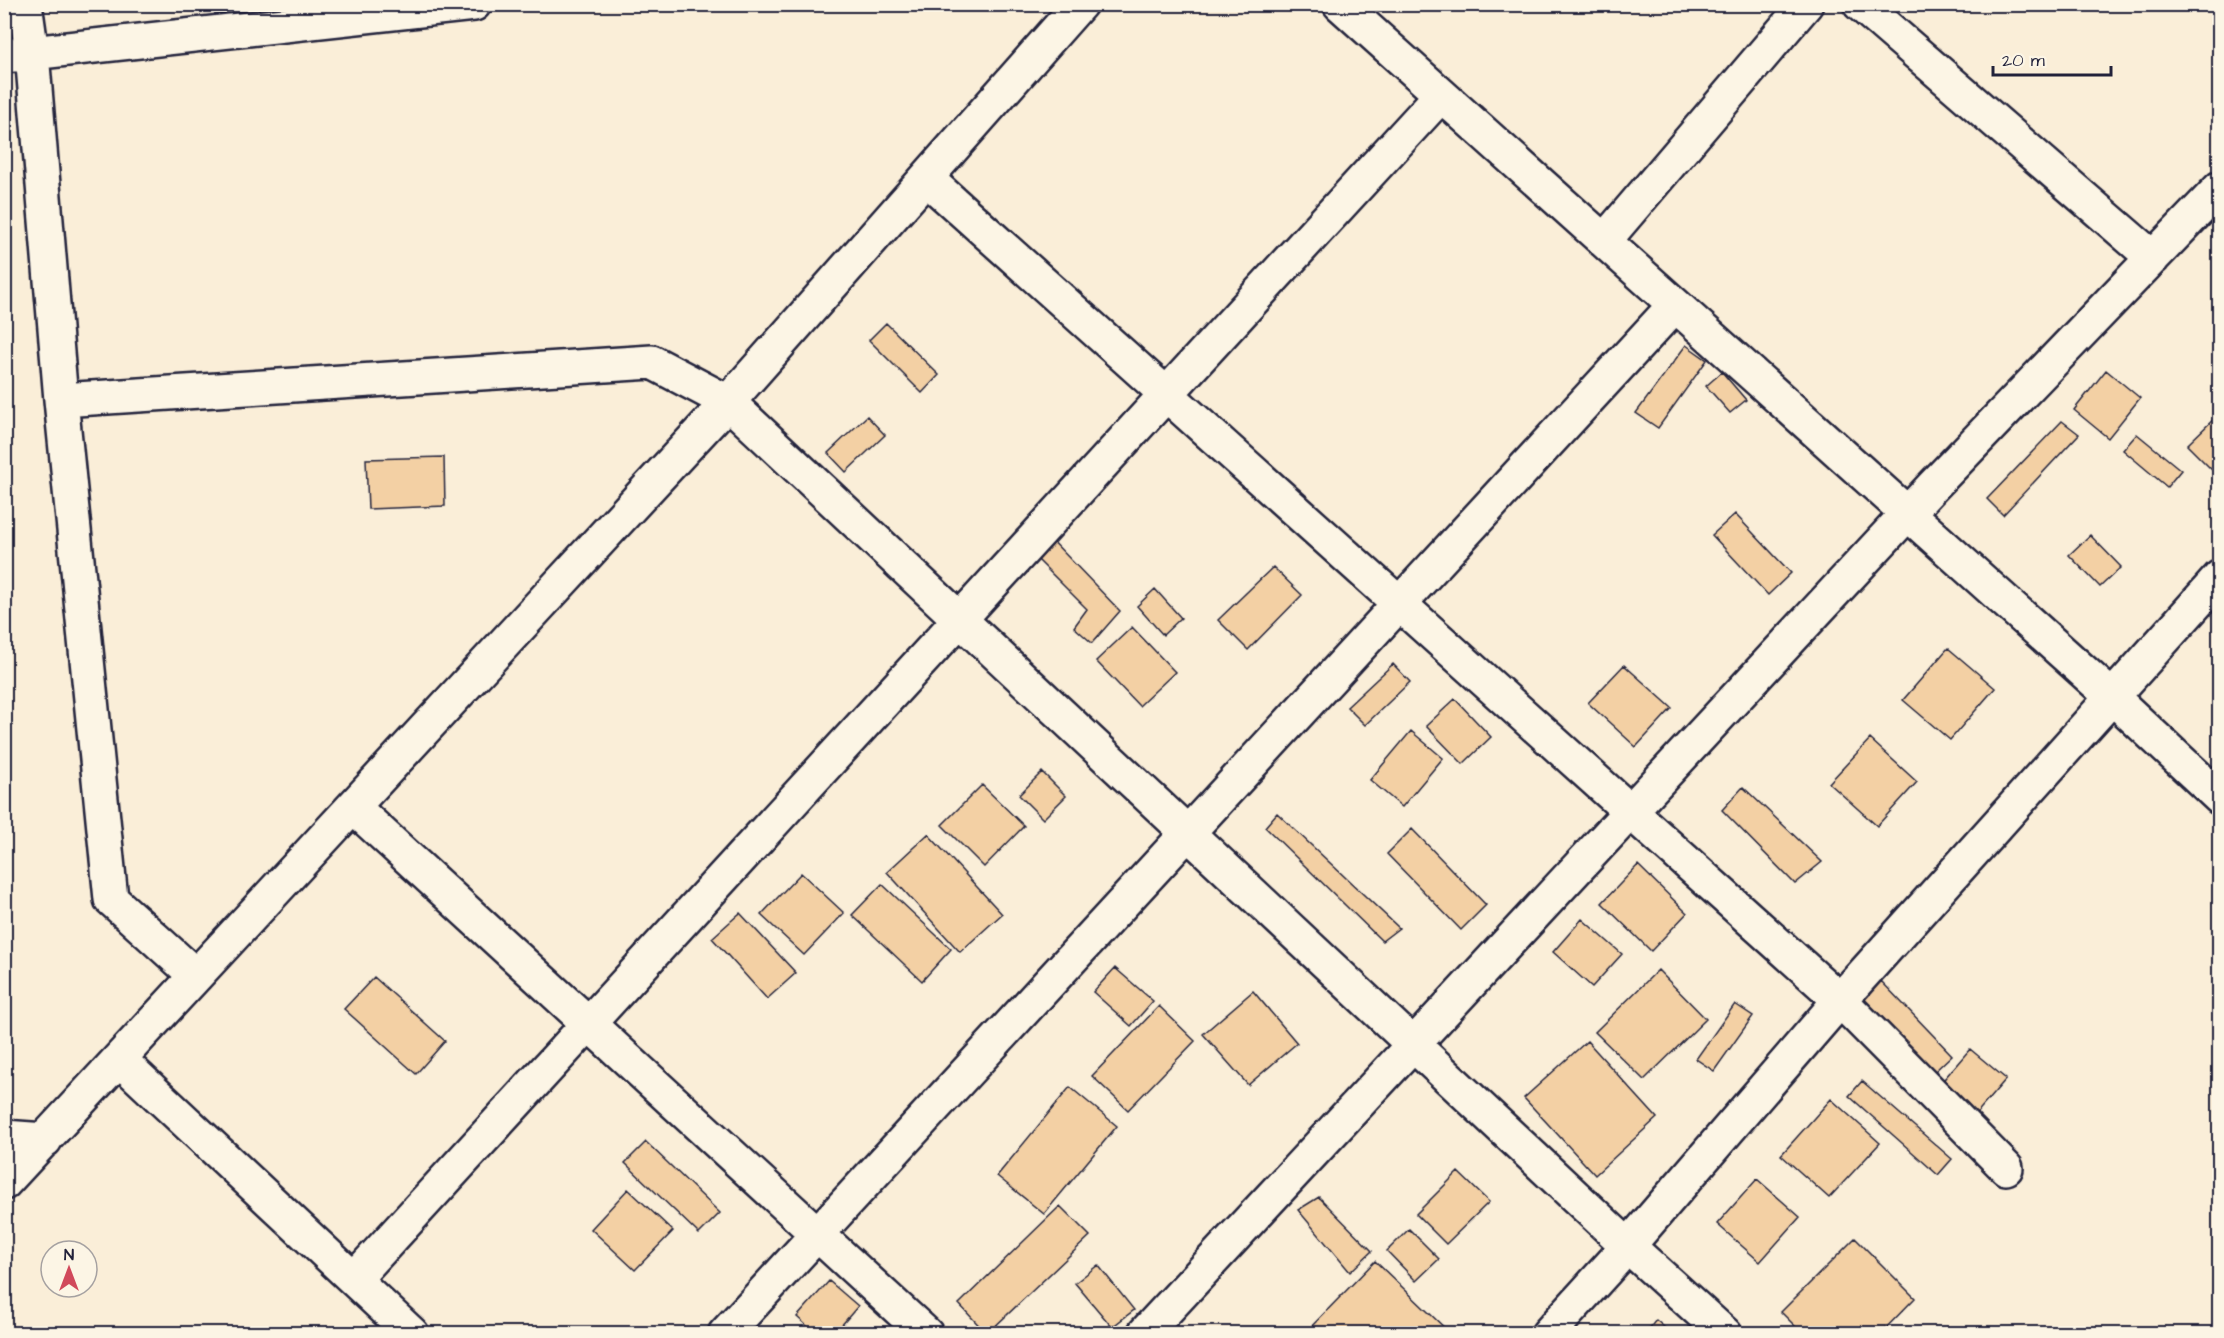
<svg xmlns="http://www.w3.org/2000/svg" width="2224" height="1338" font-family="'Architects Daughter',sans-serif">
  <rect width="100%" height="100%" fill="#faeed8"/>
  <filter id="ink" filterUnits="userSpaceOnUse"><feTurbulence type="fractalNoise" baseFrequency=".0167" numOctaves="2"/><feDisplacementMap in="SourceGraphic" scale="12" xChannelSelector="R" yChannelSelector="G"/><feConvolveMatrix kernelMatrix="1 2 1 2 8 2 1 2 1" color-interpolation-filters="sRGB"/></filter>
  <g filter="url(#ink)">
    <path fill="#f3d0a4" stroke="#22223b" stroke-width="1.5" d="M886 323 939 375 922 393 869 340Z
      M1686 345 1707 360 1658 428 1636 413Z
      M2106 370 2140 398 2108 438 2074 410Z
      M1722 372 1746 400 1730 413 1706 386Z
      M2220 413V478L2187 445Z
      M867 416 885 435 846 472 828 453Z
      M2062 421 2079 434 2003 515 1987 499Z
      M2137 434 2181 470 2167 487 2123 450Z
      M444 457 445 506 368 509 366 459Z
      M1735 514 1791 573 1768 595 1712 535Z
      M1046 534 1120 611 1092 643 1074 627 1087 609 1028 550Z
      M2090 535 2121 567 2100 587 2069 555Z
      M1273 567 1302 595 1248 650 1218 620Z
      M1155 589 1181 618 1163 635 1137 606Z
      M1132 627 1175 672 1139 706 1096 661Z
      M1948 648 1995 688 1950 740 1903 700Z
      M1393 664 1410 682 1365 725 1347 707Z
      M1624 665 1672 708 1636 747 1588 703Z
      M1455 699 1491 737 1463 764 1426 726Z
      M1411 731 1443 758 1402 807 1370 780Z
      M1870 739 1917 782 1877 826 1829 783Z
      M1042 772 1066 796 1043 819 1019 795Z
      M982 785 1024 826 984 867 942 825Z
      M1743 787 1822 862 1795 884 1722 810Z
      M1277 813 1399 928 1382 941 1265 827Z
      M1412 829 1486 905 1461 930 1387 854Z
      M928 834 1002 914 960 952 887 872Z
      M1638 865 1687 913 1651 951 1602 903Z
      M801 873 844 913 804 955 761 915Z
      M882 884 951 949 922 981 852 915Z
      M740 913 796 973 767 999 712 938Z
      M1582 919 1622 954 1592 987 1553 952Z
      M1115 968 1153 1001 1131 1026 1093 992Z
      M1658 970 1706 1019 1644 1080 1595 1032Z
      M374 977 445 1041 416 1074 344 1009Z
      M1881 981 1952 1055 1933 1073 1862 999Z
      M1253 991 1297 1043 1248 1085 1203 1034Z
      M1735 1004 1753 1016 1714 1071 1696 1059Z
      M1159 1006 1195 1041 1128 1110 1092 1076Z
      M1587 1041 1657 1118 1595 1175 1524 1098Z
      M1970 1049 2006 1079 1975 1115 1939 1085Z
      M1862 1081 1952 1159 1938 1175 1849 1096Z
      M1070 1087 1117 1126 1044 1214 997 1176Z
      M1831 1099 1880 1143 1829 1198 1781 1155Z
      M646 1142 720 1213 699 1234 625 1163Z
      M1458 1172 1489 1202 1446 1244 1416 1214Z
      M1757 1179 1800 1217 1760 1262 1717 1224Z
      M628 1189 673 1231 635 1270 591 1229Z
      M1319 1197 1372 1251 1350 1272 1298 1210Z
      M1060 1206 1090 1236 987 1334 959 1304Z
      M1409 1229 1439 1259 1416 1281 1387 1251Z
      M1855 1238 1915 1298 1880 1334H1803L1781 1312Z
      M1375 1261 1451 1334H1312L1308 1330Z
      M1098 1265 1134 1310 1112 1327 1075 1283Z
      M829 1281 858 1306 834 1334H816L797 1317Z
      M1656 1320 1672 1334H1645Z"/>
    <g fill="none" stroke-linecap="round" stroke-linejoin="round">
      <g stroke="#22223b" stroke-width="38">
        <path id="minor" d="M25 4 32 53 61 400 111 899 196 976
          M1340 4 2112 697 2220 798
          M1860 4 2153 258
          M4 56 474 4
          M927 179 1840 1000 2006 1168
          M1604 241 1806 4
          M61 400 652 362 728 402 1628 1246 1725 1334
          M353 807 926 1334
          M119 1059 412 1334
          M4 1137 45 1140
          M4 1183 728 402 1080 4
          M355 1278 1441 95
          M725 1334 1675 305
          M1144 1334 1932 487 2220 188
          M1548 1334 1628 1246 1840 1000 2220 577"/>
      </g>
      <use href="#minor" stroke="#fcf5e5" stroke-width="33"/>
    </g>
  </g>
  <rect width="2224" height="1338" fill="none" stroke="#fcf5e5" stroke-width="24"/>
  <rect x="12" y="12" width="2200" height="1314" fill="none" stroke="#22223b" stroke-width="2" filter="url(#ink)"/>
  <g transform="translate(69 1269)"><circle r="28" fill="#fcf5e5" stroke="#a5a1a1" stroke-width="1.5"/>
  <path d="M0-4.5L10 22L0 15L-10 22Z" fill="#d1495b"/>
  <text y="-9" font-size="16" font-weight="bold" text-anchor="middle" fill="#22223b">N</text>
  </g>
  <path d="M1993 66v9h118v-9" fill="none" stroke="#22223b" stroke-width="3"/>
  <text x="2002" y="66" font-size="18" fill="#22223b" stroke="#fcf5e5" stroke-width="4.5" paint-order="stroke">20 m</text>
</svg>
